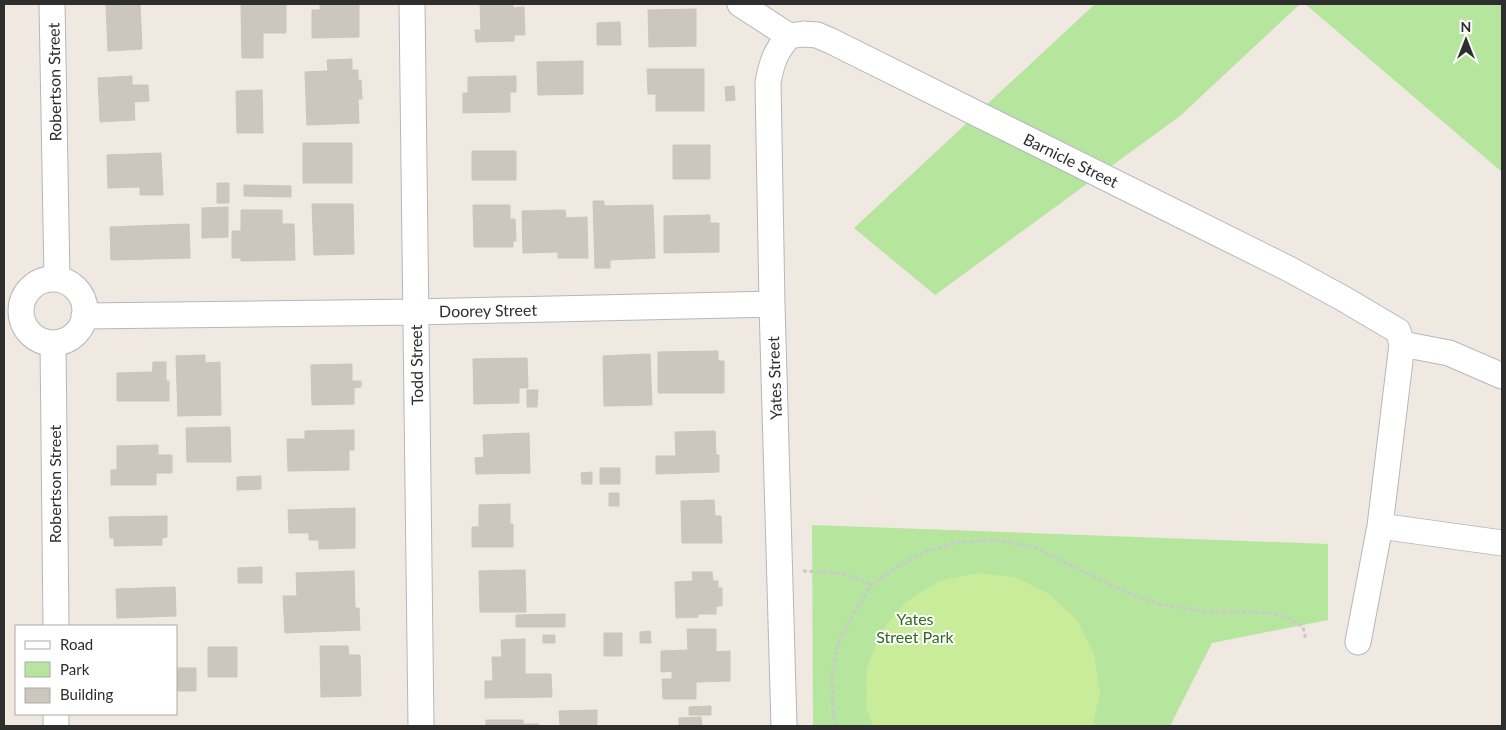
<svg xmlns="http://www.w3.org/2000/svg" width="1506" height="730" font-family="Lato,sans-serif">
  <rect width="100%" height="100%" fill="#efe9e1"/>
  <path fill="#b6e59e" d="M1095 4H1300L1180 116 935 295 854 228Z
    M1305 4H1502V172Z
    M812 525 1328 544V620L1212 643 1170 726H813Z"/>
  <path fill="#c9ec9a" d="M977 573 1015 577 1049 594 1077 620 1094 654 1100 692 1093 726H873L866 707 867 668 881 631 906 602 939 581Z"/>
  <path fill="#cbc7bf" stroke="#cbc5ba" d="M140 4 142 49 108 51 106 5Z
    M241 4H286V33H263V58H242Z
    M320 4H359V37L312 38V10H320Z
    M480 4H513V8L524 7 525 35H514V41L476 42 475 30H481Z
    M696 9V46L649 47 648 10Z
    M620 22 621 45H597V23Z
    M352 59V70H358V80H361L362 99H358L359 123 307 125 305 72 328 71 327 60Z
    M583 61V94L538 95 537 62Z
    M647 69H704V111H656V94H648Z
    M132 76V85H148L149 101 134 102 135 120 100 122 98 78Z
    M516 76V92H510V112L463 113V93H468V77Z
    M734 86 735 100 726 101 725 87Z
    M262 90 263 133H237L236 91Z
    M303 143H352V183H303Z
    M673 145H710V179H673Z
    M472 151H516V180H472Z
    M161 153 163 195H140V187L108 188 107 155Z
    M217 183H229V203H217Z
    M244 185 291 186V197L244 196Z
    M593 201H604V206L653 205 655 258 610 260V268H595Z
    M312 204H353L354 254 314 255Z
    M473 205H510V219H515L516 241H513V247H474Z
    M228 207V237L202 238V208Z
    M241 210H282V224H294L295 260 241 261V258H232V231H241Z
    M565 210 566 218 587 217 588 258H558V252L523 253 522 211Z
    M710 215V223H719V252L664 253V216Z
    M189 224 190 258 111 260 110 227Z
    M718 351V361H724V393H658V352Z
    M650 354 652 405 604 406 603 356Z
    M205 355V363L220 362 221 415 178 416 176 356Z
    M527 358 528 388H519V403L474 404 473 359Z
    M153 362H166V381H152Z
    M352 364V381H361V387L354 388V404L312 405 311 365Z
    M152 372V381H169V401H117V373Z
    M527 390H538L537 407H527Z
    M230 427 231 462H187L186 428Z
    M354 430V450H349V470L288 471 287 439H305V431Z
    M715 431 716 455H719V472L656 474V456H676L675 432Z
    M529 433 530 473 476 474 475 458 484 457 483 435Z
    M158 445V455H172V473H156V485H111V470H117V446Z
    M600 468H620V484H600Z
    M592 472V484H582L581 473Z
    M261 476V489L237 490V477Z
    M609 493H619V506H609Z
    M714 500 715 516H721L722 543H682L681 501Z
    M510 504V524H513V547H472V527H479V505Z
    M355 508V548L319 549V540H309V533H289L288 510Z
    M167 516V537L162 538V545L114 546V538H110L109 517Z
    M262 567V583H238V568Z
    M525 570 526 612H480L479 571Z
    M354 571 355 608H359L360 630 285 633 283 596H297L296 573Z
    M692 572H712L713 581H718V588H722V606H716V614H698V617L676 618 675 582 693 581Z
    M175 587 176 616 117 618 116 589Z
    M565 614V627H516V615Z
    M687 629H716V652L730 651V681L696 682V699H663L662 679H672V671L661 672V651L688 650Z
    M650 631 651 643H640V632Z
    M604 633H622V656H604Z
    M543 635H555V643H543Z
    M525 639V674H551L552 697 485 698V681H493L492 657H502L501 640Z
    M320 646H348L349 655H360L361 696 321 697Z
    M208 647H237V677H208Z
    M176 668H196V691H176Z
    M711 706V715H689V707Z
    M597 710V726H560L559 711Z
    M701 717 702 726H679V718Z
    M486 720H523V724H539V726H486Z"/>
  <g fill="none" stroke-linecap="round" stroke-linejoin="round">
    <g stroke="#b4b7c1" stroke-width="27">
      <path id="minor" d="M52 4 57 279
        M412 4 421 726
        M740 4 789 36 803 34 817 35 831 41 1289 269 1344 299 1398 331 1402 344 1380 526 1358 642
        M21 311a32 32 0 1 1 64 0a32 32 0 1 1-64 0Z
        M84 316 415 312 772 304
        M53 343 56 626
        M1402 344 1449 353 1502 376
        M1380 526 1502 543
        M56 714V726
        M784 726 772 304 768 82C772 62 775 52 789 36"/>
    </g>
    <path stroke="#c9c9c9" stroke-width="3" stroke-dasharray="4 2.5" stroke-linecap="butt" d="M803 571C827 572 849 572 871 585
      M836 726 833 715 832 675 838 644 850 620 871 585 898 566 925 552 958 542 997 540 1034 547 1128 593 1159 604 1200 611 1271 613 1287 618 1303 627 1306 640"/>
    <use href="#minor" stroke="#fff" stroke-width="25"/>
  </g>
  <g text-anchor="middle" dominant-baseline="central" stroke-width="4" stroke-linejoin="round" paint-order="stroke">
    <g font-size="16" fill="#2e2e2e" stroke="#fff">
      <text transform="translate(54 82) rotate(-91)">Robertson Street</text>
      <text transform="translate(1071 160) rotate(26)">Barnicle Street</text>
      <text transform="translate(488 310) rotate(-1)">Doorey Street</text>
      <text transform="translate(416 365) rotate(-91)">Todd Street</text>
      <text transform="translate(774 378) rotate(-92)">Yates Street</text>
      <text transform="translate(54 484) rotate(-90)">Robertson Street</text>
    </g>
    <g font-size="16" fill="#2c6e1b" stroke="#fff">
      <text x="915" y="618">Yates<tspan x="915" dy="18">Street Park</tspan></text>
    </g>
  </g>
  <rect width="1506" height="730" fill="none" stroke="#2e2e2e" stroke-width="10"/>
  <rect x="15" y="625" width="162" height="90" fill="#ffffff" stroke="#ababab"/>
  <rect x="25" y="641" width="25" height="8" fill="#ffffff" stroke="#ababab"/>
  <text x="60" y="650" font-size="15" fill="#2e2e2e">Road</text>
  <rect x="25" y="662" width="25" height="15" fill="#b6e59e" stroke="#ababab"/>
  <text x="60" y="675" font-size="15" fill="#2e2e2e">Park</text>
  <rect x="25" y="688" width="25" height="15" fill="#cbc7bf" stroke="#ababab"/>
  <text x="60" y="700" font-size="15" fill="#2e2e2e">Building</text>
  <g transform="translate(1466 40)" stroke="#ffffff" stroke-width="4" paint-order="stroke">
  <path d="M0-4L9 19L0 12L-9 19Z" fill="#2e2e2e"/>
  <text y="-8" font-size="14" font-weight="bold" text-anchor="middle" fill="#2e2e2e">N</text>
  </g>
</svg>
